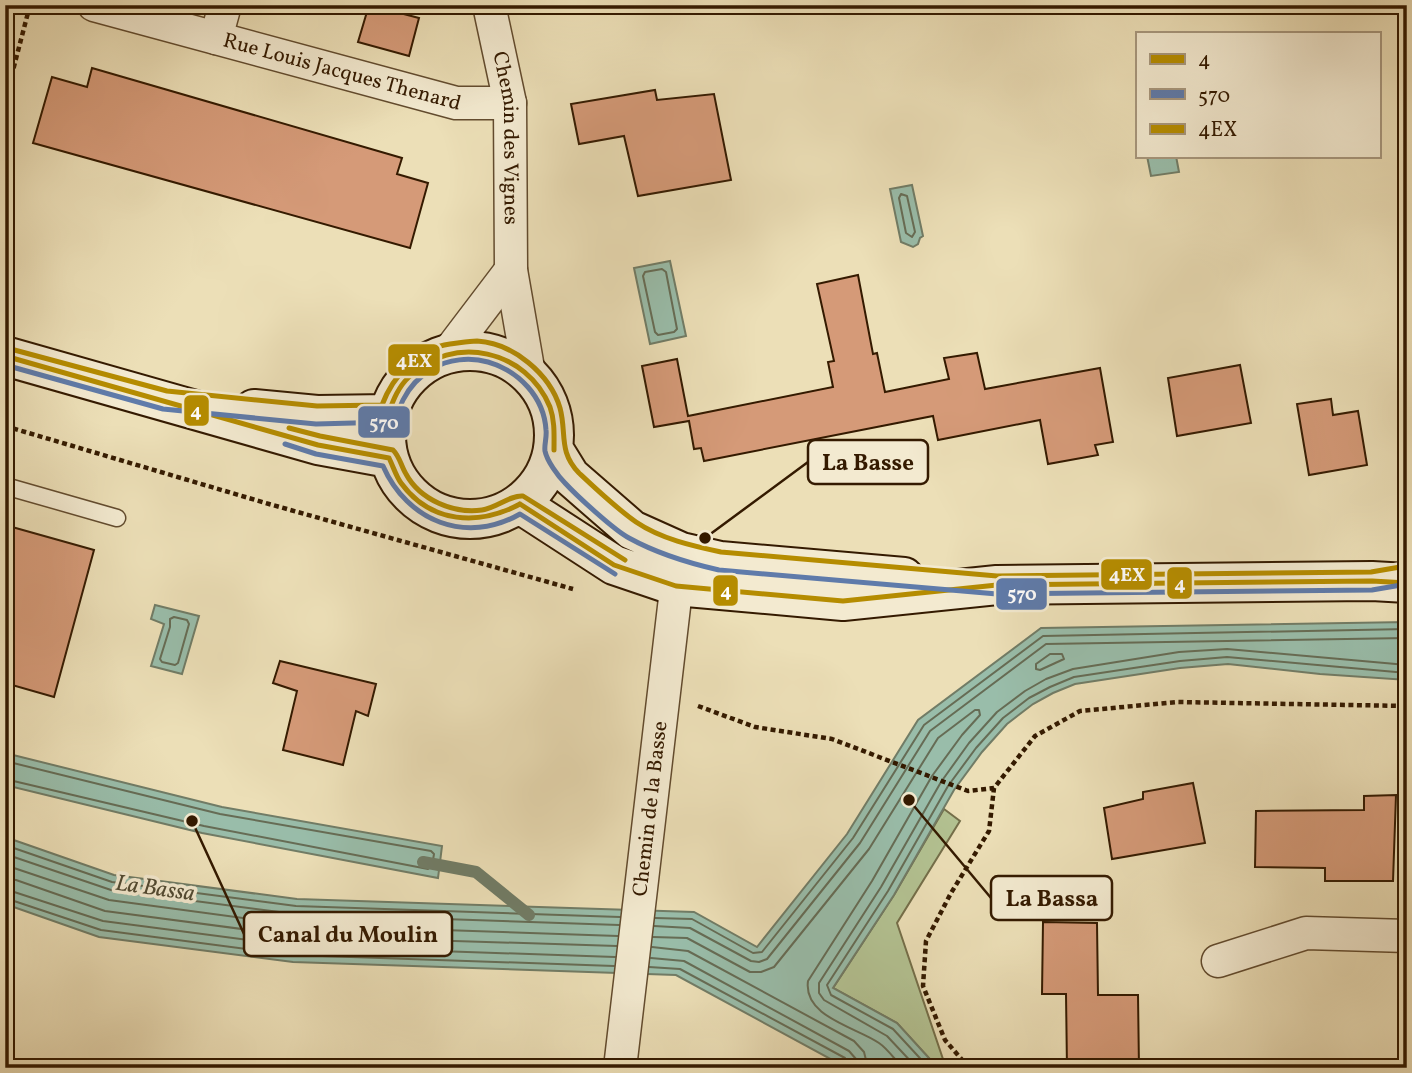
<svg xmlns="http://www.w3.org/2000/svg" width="1412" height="1073" font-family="Vollkorn,serif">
  <rect width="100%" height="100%" fill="#ecdfb7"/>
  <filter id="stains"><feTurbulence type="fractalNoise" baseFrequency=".00286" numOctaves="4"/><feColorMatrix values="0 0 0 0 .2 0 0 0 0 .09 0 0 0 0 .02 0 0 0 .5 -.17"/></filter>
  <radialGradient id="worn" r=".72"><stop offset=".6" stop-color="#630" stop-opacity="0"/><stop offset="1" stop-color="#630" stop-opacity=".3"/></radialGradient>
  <path fill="#b3c292" stroke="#746e49" stroke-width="2" d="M944 809 960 821 897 923 946 1068H938L897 1023 833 988 894 895Z"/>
  <path fill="#99bdaa" stroke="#717c66" stroke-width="2" d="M1147 156H1176L1179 172 1151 176Z
    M912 185 923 236 920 238 918 244 913 247 901 242 890 189Z
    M670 261 686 336 650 344 634 268Z
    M155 605 199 616 182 674 151 666 164 624 151 619Z
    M1407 622V680L1320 674 1228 664 1180 668 1075 684 1053 693 1033 704 1007 724 982 752 954 790 894 895 833 988 897 1023 938 1068H847L676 975 293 962 99 937 5 904V837L114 875 297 899 694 912 757 947 847 834 918 720 1041 628Z
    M5 753 222 807 442 846 438 878 202 833 5 785Z"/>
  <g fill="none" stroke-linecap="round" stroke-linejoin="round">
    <path stroke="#666c55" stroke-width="2" d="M901 194 907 196 915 232 912 237 906 233 899 198Z
      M662 269 666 272 677 329 674 332 658 335 655 332 643 276 645 272Z
      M174 617 187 620 189 624 178 663 175 665 162 662 160 659 170 627V619Z
      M1050 654H1062L1064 659 1040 670 1036 669V664Z
      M5 761 220 814 431 851 434 854 432 866 428 869 204 826 5 779
      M5 845 112 882 296 906 620 917
      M5 854 111 890 295 914 619 925
      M5 865 109 900 294 925 618 936
      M5 879 16 880 105 911 295 936 617 946
      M5 889 103 921 294 946 615 957
      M5 898 101 930 293 955 614 966
      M655 918 692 919 753 953 762 952 853 838 924 725 1043 636 1407 629
      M654 926 690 928 751 961 759 962 767 959 860 843 930 731 1046 644 1407 638
      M653 937 687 938 750 972H761L774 967 869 849 938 738 975 710H979L980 715 962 735 932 776 872 881 808 981C803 1017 856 1027 879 1043 888 1049 895 1060 903 1068
      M652 947 688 951 854 1041 864 1052 868 1068
      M651 958 684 961 849 1051 856 1059 858 1068
      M649 967 680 969 845 1058 849 1068
      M917 1068 887 1036 824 1000 819 993V983L881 887 941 782 969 743 997 712 1025 691 1046 679 1073 669 1179 652 1227 649 1407 665
      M929 1068 893 1029 831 995 827 985 888 891 948 786 976 748 1003 718 1029 698 1050 687 1074 677 1180 661 1227 657 1407 673"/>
    <path stroke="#717c66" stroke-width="12" d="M423 862 476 872 529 915"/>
  </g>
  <path fill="#d59a78" stroke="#341a00" stroke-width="2" d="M369 5 419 18 409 56 358 42Z
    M92 68 402 158 397 174 428 183 410 248 33 143 52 77 87 87Z
    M655 90 657 100 714 94 731 180 638 196 624 136 579 144 571 104Z
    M858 275 873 354 877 353 885 392 949 379 944 358 977 353 985 389 1100 368 1113 442 1095 445 1098 455 1048 464 1040 420 938 440 933 416 704 461 701 448 694 449 689 421 654 427 642 366 677 359 688 416 833 387 828 362 834 361 817 284Z
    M1240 365 1251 423 1177 436 1168 378Z
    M1331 399 1333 415 1358 411 1367 465 1309 475 1297 404Z
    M5 525 94 550 54 697 5 683Z
    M280 661 376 684 368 716 356 711 343 765 283 750 297 691 273 683Z
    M1193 783 1205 843 1112 859 1104 808 1143 799V792Z
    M1396 795 1393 881H1325V868L1255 867 1256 811 1364 810V796Z
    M1043 922 1097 923 1098 995H1138L1139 1068H1067L1066 994H1042Z"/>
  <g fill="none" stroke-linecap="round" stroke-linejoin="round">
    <g stroke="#624b2e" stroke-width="19">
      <path id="service" d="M5 486 117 518"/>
    </g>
    <g stroke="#624b2e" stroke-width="35">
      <g id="minor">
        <path id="s1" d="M94 5 456 103H510"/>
        <path id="s2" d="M489 5 510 103 511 270 529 374"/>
        <path d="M216 38 225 5"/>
        <path d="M448 353 511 270"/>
        <path d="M1218 961 1306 933 1407 936"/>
        <path id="s3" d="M620 1068 679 564"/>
      </g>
    </g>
    <g stroke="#341a00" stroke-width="42">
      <path id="secondary" d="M386 435a84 84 0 1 1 168 0a84 84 0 1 1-168 0Z
        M5 356 318 445 389 458
        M254 409 317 415 388 414
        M554 450 570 476 632 530 681 552 720 561 904 577
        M520 504 614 565 676 586 843 601 997 585 1372 581 1407 583"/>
    </g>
    <path stroke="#341a00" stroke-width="4.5" stroke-dasharray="5 3.5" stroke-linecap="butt" d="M5 101 30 5
      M5 426 269 504 573 589
      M698 706 755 727 832 739 968 791 994 788 1035 736 1080 711 1177 702 1407 706
      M969 1068 945 1040 923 986 926 941 951 893 989 831 994 788"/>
    <use href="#service" stroke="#f3ead0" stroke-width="16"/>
    <use href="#minor" stroke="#f3ead0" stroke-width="32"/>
    <use href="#secondary" stroke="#f3ead0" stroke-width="38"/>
    <g stroke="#f3ead0" stroke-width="10">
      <path id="bus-1" d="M5 356 318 445 389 458
        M388 414C393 401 398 387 409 377 453 333 527 350 550 407 555 421 554 436 554 450
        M389 458C393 466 396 476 401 483 431 524 479 526 520 504
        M520 504 614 565 676 586 843 601 997 585 1372 581 1407 583"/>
    </g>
    <g stroke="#f3ead0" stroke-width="10">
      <path id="bus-2" d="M5 365 163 409 316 424 391 422C398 417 399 408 403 400 409 388 420 376 432 369 448 359 470 357 488 362 519 371 544 397 546 430 547 437 544 445 545 451 547 461 558 476 565 483 577 496 614 530 629 538 658 554 688 563 719 570L997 594 1372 590 1407 584
        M285 444 316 454 383 466C407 521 466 545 520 514L615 574"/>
    </g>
    <g stroke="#f3ead0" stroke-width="10">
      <path id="bus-3" d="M7 348 167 391 317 406 382 405C393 376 418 348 450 344 459 343 469 341 477 341 513 343 550 374 560 408 567 434 558 451 579 473 596 489 616 508 636 522 661 539 693 546 721 552L997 576 1371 572 1406 566
        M289 428 320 436 393 450C400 457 401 466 406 474 420 500 454 514 482 510 496 508 510 495 523 496L625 560"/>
    </g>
    <use href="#bus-1" stroke="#b58c00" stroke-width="5"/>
    <use href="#bus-2" stroke="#5f7baa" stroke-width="5"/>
    <use href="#bus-3" stroke="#b58c00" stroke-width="5"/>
  </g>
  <g text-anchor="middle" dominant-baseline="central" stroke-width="7" stroke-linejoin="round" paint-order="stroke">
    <g font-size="21" fill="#341a00" stroke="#f3ead0">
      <text stroke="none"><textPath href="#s1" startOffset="257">Rue Louis Jacques Thenard</textPath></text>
      <text stroke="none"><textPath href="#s2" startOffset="135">Chemin des Vignes</textPath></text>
      <text stroke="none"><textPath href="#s3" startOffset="261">Chemin de la Basse</textPath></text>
    </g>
    <g font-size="23" font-style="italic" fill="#524b33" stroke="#f3ead0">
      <text transform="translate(155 889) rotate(8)">La Bassa</text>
    </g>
  </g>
  <path fill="none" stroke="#341a00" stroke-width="2.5" d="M705 538L808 462M909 800L991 898M192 821L244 934"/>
  <g fill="#341a00" stroke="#f3ead0" stroke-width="2.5">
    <circle cx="705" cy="538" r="7"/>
    <circle cx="909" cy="800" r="7"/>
    <circle cx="192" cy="821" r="7"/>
  </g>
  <g fill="#f3ead0" stroke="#341a00" stroke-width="2.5">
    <rect x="808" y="440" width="120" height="44" rx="7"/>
    <rect x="991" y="876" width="121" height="44" rx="7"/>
    <rect x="244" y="912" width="208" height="44" rx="7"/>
  </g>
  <g font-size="23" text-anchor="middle" font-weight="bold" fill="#341a00">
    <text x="868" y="470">La Basse</text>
    <text x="1052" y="906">La Bassa</text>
    <text x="348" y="942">Canal du Moulin</text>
  </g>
  <g stroke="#f3ead0" stroke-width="2.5">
    <rect x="387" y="343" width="54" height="34" rx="7" fill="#b58c00"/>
    <rect x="183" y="394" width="27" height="33" rx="7" fill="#b58c00"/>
    <rect x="357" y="405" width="54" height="34" rx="7" fill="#5f7baa"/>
    <rect x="1100" y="558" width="53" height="33" rx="7" fill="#b58c00"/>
    <rect x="1166" y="566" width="27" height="34" rx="7" fill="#b58c00"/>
    <rect x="712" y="574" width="27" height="33" rx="7" fill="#b58c00"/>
    <rect x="995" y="577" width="53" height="34" rx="7" fill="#5f7baa"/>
  </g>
  <g font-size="19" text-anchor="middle" font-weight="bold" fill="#fff">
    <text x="414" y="367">4EX</text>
    <text x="196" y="417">4</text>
    <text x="384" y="429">570</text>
    <text x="1127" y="581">4EX</text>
    <text x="1180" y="590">4</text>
    <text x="726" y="597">4</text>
    <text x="1022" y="600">570</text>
  </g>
  <rect width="1412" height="1073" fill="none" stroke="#ecdfb7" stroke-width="28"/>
  <rect x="7" y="7" width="1398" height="1059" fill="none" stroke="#341a00" stroke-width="3.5"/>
  <rect x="14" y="14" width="1384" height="1045" fill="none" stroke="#341a00" stroke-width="2"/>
  <rect x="1136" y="32" width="245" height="126" fill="#f3ead0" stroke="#a7977d" stroke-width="2"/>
  <rect x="1150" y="54" width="35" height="10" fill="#b58c00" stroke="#a7977d" stroke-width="2"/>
  <text x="1198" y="66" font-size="21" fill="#341a00">4</text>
  <rect x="1150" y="89" width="35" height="10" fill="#5f7baa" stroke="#a7977d" stroke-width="2"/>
  <text x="1198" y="102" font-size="21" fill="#341a00">570</text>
  <rect x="1150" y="124" width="35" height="10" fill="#b58c00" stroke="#a7977d" stroke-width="2"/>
  <text x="1198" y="136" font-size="21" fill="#341a00">4EX</text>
  <rect width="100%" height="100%" filter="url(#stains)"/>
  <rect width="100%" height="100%" fill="url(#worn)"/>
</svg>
